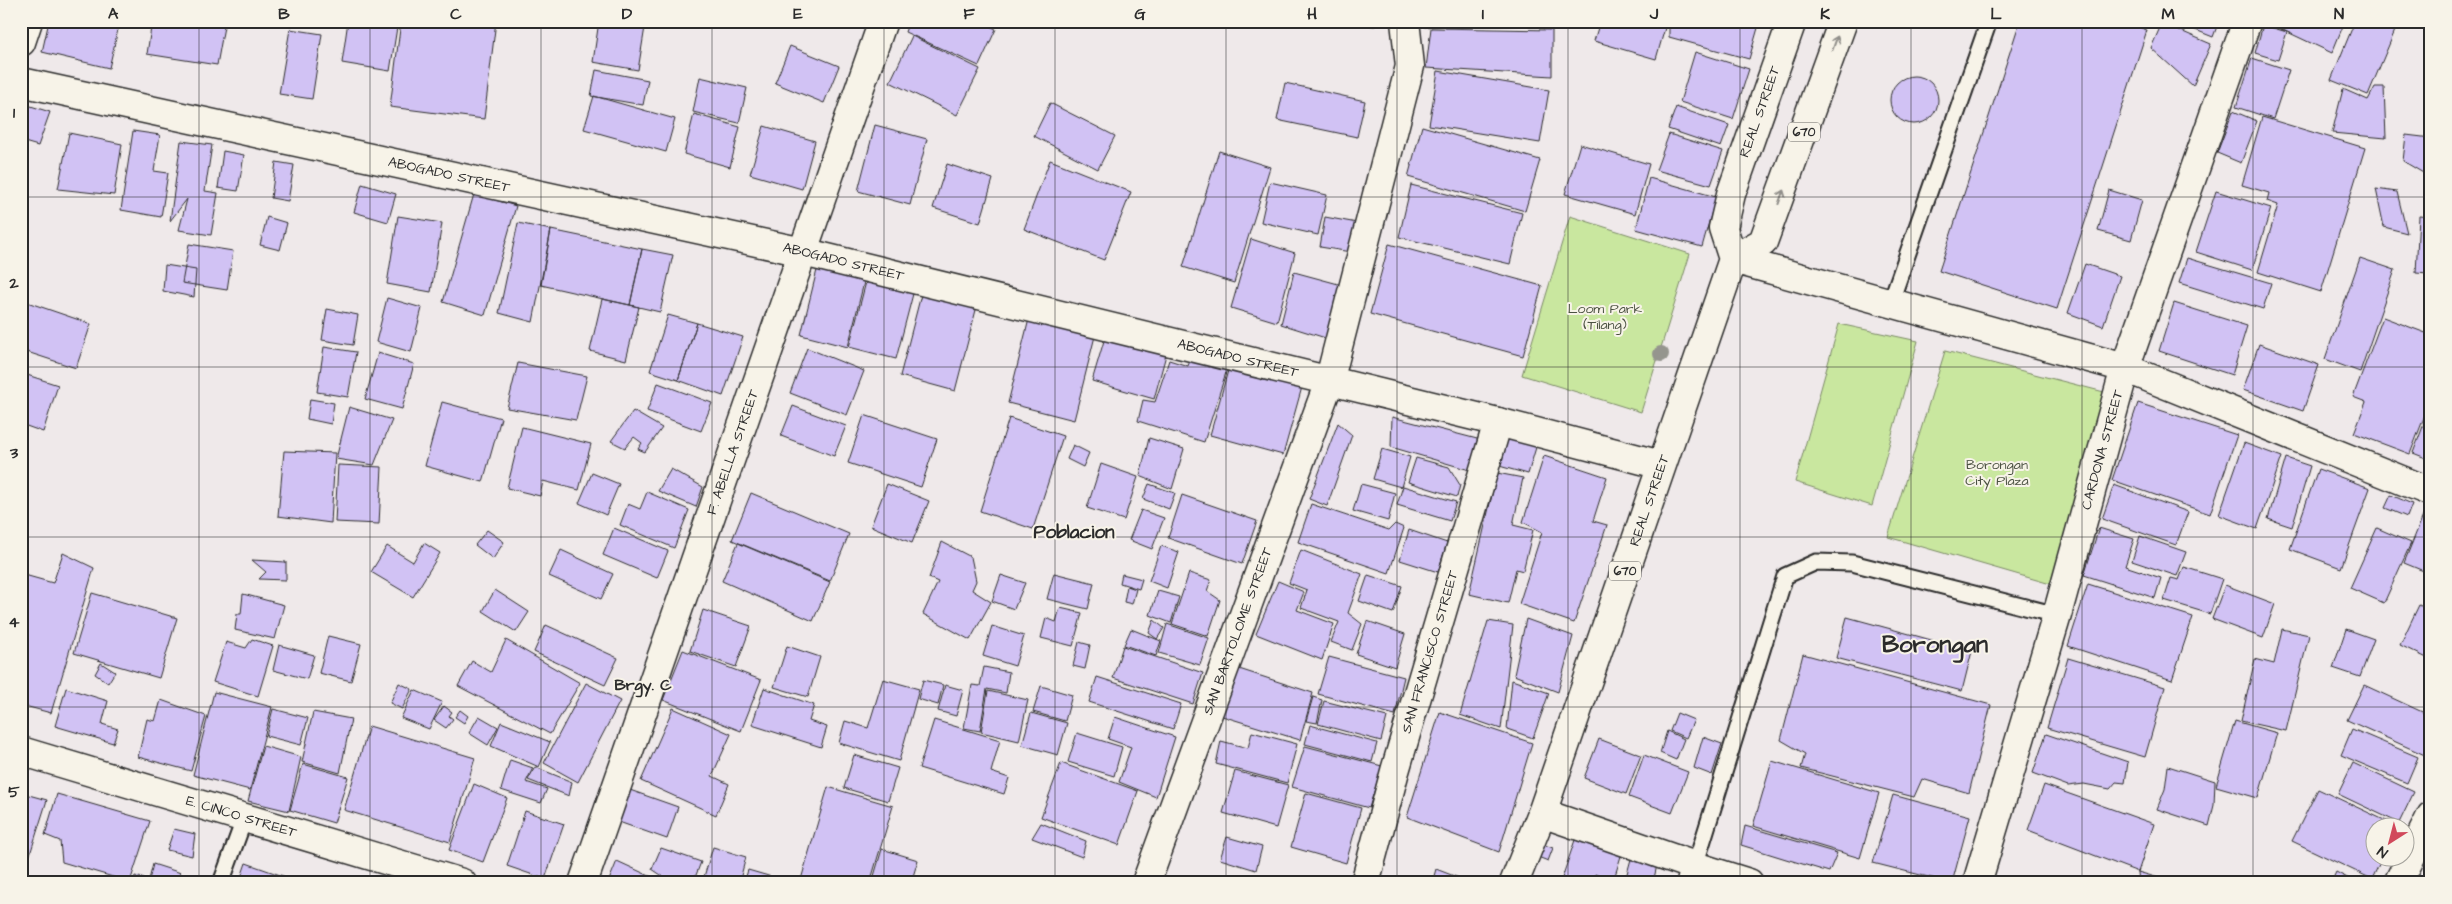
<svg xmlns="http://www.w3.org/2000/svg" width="2452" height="904" font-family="'Architects Daughter',sans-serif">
  <rect width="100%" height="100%" fill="#efe9ea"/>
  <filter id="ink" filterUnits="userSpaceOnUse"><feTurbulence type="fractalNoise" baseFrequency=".02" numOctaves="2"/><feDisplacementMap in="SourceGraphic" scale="10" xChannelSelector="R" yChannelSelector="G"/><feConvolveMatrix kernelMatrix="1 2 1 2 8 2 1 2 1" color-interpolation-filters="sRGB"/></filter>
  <g filter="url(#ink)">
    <path fill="#c9e79f" stroke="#7a8965" d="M1570 216 1690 254 1641 412 1522 375Z
      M1839 324 1918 341 1872 506 1795 482Z
      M1945 351 2108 393 2054 585 1888 537Z"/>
    <path fill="#d1c2f4" stroke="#2b2b2b" d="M49 21H120L109 68 42 52Z
      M152 21H225L217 65 147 54Z
      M348 21H398L390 71 342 63Z
      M401 21H496L484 119 390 107Z
      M518 21H567L566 29Z
      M599 21H646L638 70 593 62Z
      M837 21H856L853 28Z
      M909 21H979L996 29 979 66 905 32Z
      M1326 21H1375V26Z
      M1423 21H1519V22L1424 27Z
      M1600 21H1667L1656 59 1594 41Z
      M1669 21H1760L1749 59 1669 37Z
      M2020 21H2122L2147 30 2057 309 1939 271Z
      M2173 21H2219L2213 37Z
      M2264 21H2345L2332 53Z
      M2355 21H2399L2368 95 2331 80Z
      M2416 21H2431V27Z
      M2162 23 2211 44 2193 86 2151 48Z
      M2263 25 2287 32 2278 60 2255 53Z
      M1431 28 1552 30V76L1426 68Z
      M290 29 322 34 312 99 279 94Z
      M912 36 980 69 957 115 890 82Z
      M790 46 839 66 824 103 775 83Z
      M1695 52 1749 69 1733 119 1680 102Z
      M2252 58 2289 70 2273 119 2236 107Z
      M596 70 648 80 643 105 591 96Z
      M1438 71 1549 90 1540 143 1429 125Z
      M1890 100a24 24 0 1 1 48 0a24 24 0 1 1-48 0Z
      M700 77 747 88 739 123 693 112Z
      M1285 83 1365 101 1357 137 1277 120Z
      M2375 87H2384L2386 138 2332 133 2343 89 2368 100Z
      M594 96 675 119 666 152 584 129Z
      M21 103 50 112 38 146 21 141Z
      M1050 103 1115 136 1098 169 1034 136Z
      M1676 107 1729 125 1721 147 1668 129Z
      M2233 111 2257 121 2241 163 2217 153Z
      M694 114 740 127 730 167 684 154Z
      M2262 117 2365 148 2321 292 2258 272 2278 205 2267 201 2269 193 2242 185Z
      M875 125 927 139 910 205 858 191Z
      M764 126 815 141 802 189 750 174Z
      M1422 126 1540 160 1525 211 1408 177Z
      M133 131 160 135 154 171 168 173 161 217 121 210Z
      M69 133 122 144 114 195 58 189Z
      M1669 134 1723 151 1711 185 1656 170Z
      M2406 135 2431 138 2430 177 2403 161Z
      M181 141 212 145 205 191 218 193 211 235 179 230 187 199 170 221Z
      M1580 144 1649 164 1635 214 1565 194Z
      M223 151 244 155 238 191 218 188Z
      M1219 151 1270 167 1234 283 1183 267Z
      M1050 160 1131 192 1104 260 1024 229Z
      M276 162 294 165 288 201 271 198Z
      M947 164 993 179 980 223 933 208Z
      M1649 178 1716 197 1702 247 1636 229Z
      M1270 182 1327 195 1318 235 1261 222Z
      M362 184 396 194 388 222 354 212Z
      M1411 185 1522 213 1510 264 1399 237Z
      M2376 189 2397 192 2407 233 2384 227Z
      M2109 190 2142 200 2131 240 2098 231Z
      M2216 191 2271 208 2252 270 2196 252Z
      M474 194 516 206 485 315 443 302Z
      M398 216 442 223 431 292 387 284Z
      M2419 216 2431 217V279L2428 274 2416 273Z
      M267 217 287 223 280 250 260 245Z
      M1325 217 1357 223 1351 252 1320 247Z
      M518 223 551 230 533 322 499 313Z
      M551 230 642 249 630 305 541 285Z
      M1251 239 1295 253 1277 322 1231 308Z
      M189 244 233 251 227 290 182 283Z
      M1389 244 1542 286 1523 356 1370 314Z
      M642 249 673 255 660 312 630 305Z
      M2187 258 2271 283 2263 309 2179 283Z
      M2360 258 2395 270 2360 372 2325 359Z
      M2085 264 2120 276 2103 326 2068 313Z
      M165 265 196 270 194 297 163 291Z
      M818 266 865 278 848 347 801 335Z
      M1294 272 1342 285 1332 340 1281 324Z
      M867 278 914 290 896 359 849 347Z
      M922 291 977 306 955 391 900 376Z
      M387 298 422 308 411 352 376 342Z
      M602 299 639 307 626 360 590 351Z
      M21 300 91 324 76 368 21 350Z
      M2174 303 2247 326 2232 375 2159 351Z
      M327 309 358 315 353 345 322 340Z
      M668 315 697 323 678 380 650 371Z
      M1030 315 1096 332 1074 420 1008 403Z
      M2383 317 2431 335V399L2410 454 2354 433 2366 402 2353 397Z
      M697 323 743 337 723 396 678 380Z
      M1106 334 1167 351 1154 399 1092 381Z
      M2259 344 2319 365 2303 411 2243 390Z
      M324 347 356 352 348 397 317 392Z
      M807 348 864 371 847 415 790 393Z
      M378 353 414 364 402 409 365 399Z
      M1192 355 1228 366 1204 442 1138 421 1143 400 1155 402 1169 360 1188 366Z
      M518 363 587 376 576 420 507 408Z
      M1229 367 1302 387 1283 455 1210 435Z
      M21 373 58 385 43 432 21 424Z
      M658 383 712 403 701 431 647 411Z
      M310 399 334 403 331 424 307 419Z
      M442 402 501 418 483 482 425 466Z
      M2138 403 2237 435 2210 514 2112 480Z
      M2431 405V460L2413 453Z
      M793 406 846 426 834 456 781 436Z
      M349 407 392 420 374 465 336 459Z
      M633 411 662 428 645 452 638 449 642 443 634 437 625 448 611 441Z
      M864 415 937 439 921 487 848 463Z
      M1392 417 1481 440 1473 471 1391 447Z
      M1009 418 1063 436 1033 529 980 511Z
      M1338 423 1352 435 1327 506 1309 499Z
      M522 427 591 444 579 490 543 481 540 496 507 488Z
      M1501 434 1537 444 1528 474 1492 464Z
      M1149 438 1184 449 1172 489 1140 476Z
      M2244 443 2282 457 2257 529 2219 515Z
      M1073 445 1089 453 1083 467 1067 459Z
      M1382 449 1410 457 1401 487 1373 479Z
      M284 451 335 453 331 523 278 516Z
      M1544 456 1607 477 1593 521 1607 525 1574 623 1519 604 1542 532 1523 522Z
      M1416 458 1449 467 1460 485 1457 497 1408 482Z
      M2286 458 2310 466 2292 527 2268 519Z
      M1101 464 1138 477 1124 520 1087 508Z
      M338 465 382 467 379 524 335 522Z
      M671 469 703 487 696 507 658 491Z
      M2318 469 2370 488 2341 568 2290 549Z
      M592 473 619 484 606 515 579 503Z
      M1497 473 1523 478 1513 525 1533 530 1523 571 1516 569 1508 603 1469 594Z
      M887 484 929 501 912 543 871 526Z
      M1149 484 1175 493 1169 509 1143 499Z
      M1361 484 1395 493 1388 521 1353 511Z
      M2114 485 2188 512 2176 545 2102 519Z
      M1403 486 1456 502 1450 521 1397 505Z
      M647 492 689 510 674 548 620 525 628 504 640 509Z
      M751 493 849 534 830 581 732 540Z
      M1182 495 1257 521 1242 564 1168 538Z
      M2391 495 2412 504 2407 517 2385 508Z
      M1311 504 1389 530 1395 524 1404 528 1389 573 1298 542Z
      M1141 510 1164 518 1152 549 1129 540Z
      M2425 511 2431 513V574L2404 563Z
      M614 528 668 551 657 578 603 555Z
      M2099 528 2134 539 2125 566 2161 578 2155 598 2084 575Z
      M2377 528 2411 543 2384 603 2350 588Z
      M487 530 504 542 493 559 475 545Z
      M1409 530 1447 543 1438 572 1400 560Z
      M2140 536 2186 552 2177 576 2132 561Z
      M942 542 971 557 976 581 972 590 991 602 970 640 923 614 938 582 929 578Z
      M424 543 440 553 413 597 371 572 387 546 413 562Z
      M738 543 830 582 813 621 722 581Z
      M1161 546 1179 552 1167 588 1149 581Z
      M561 550 613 574 601 599 549 576Z
      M1301 550 1362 574 1348 613 1362 624 1352 650 1331 642 1339 622 1301 608 1307 590 1289 583Z
      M63 553 94 568 51 713 21 705V574L53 583Z
      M252 560 286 562V580L259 579 266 572Z
      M2184 567 2222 579 2210 614 2164 600 2171 578 2179 580Z
      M1054 573 1094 583 1088 609 1047 599Z
      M1189 573 1211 580 1207 591 1220 600 1208 636 1172 624Z
      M1122 574 1142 579 1139 589 1120 583Z
      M1001 575 1025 583 1014 609 992 601Z
      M1368 575 1402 586 1393 613 1359 601Z
      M1278 581 1304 592 1297 610 1334 624 1322 660 1256 634Z
      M2088 584 2193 617 2172 680 2068 646Z
      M2225 585 2275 604 2263 638 2212 619Z
      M1127 586 1136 589 1132 604 1124 602Z
      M495 590 529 612 516 632 483 611Z
      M1158 591 1179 597 1171 623 1150 615Z
      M92 593 177 618 159 678 74 653Z
      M243 594 284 605 275 639 235 630 237 614H241Z
      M2419 605 2431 611V660L2400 645Z
      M1060 608 1082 613 1073 646 1041 638 1046 618 1056 622Z
      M703 610 751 626 736 667 690 651Z
      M1847 617 1972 651 1962 691 1836 658Z
      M1526 619 1573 636 1558 692 1514 675Z
      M1154 620 1164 628 1157 639 1149 633Z
      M1367 621 1405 634 1395 667 1356 654Z
      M1488 621 1513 625 1501 729 1460 715Z
      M1167 624 1209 638 1200 665 1159 653Z
      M546 625 618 658 605 685 534 652Z
      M992 626 1024 636 1015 666 983 656Z
      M1131 629 1161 641 1156 656 1124 645Z
      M2282 629 2309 635 2286 731 2241 721 2255 659 2274 664Z
      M2346 629 2374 639 2360 677 2333 668Z
      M328 636 361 644 351 681 319 673Z
      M252 639 273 646 258 696 213 682 226 642 246 648Z
      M506 640 580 683 550 734 458 686 472 661 491 672Z
      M1079 642 1090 645 1085 669 1073 666Z
      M279 645 314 655 307 679 273 670Z
      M787 646 820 657 808 697 774 687Z
      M1123 646 1203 673 1193 704 1113 678Z
      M683 650 761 680 741 731 663 700Z
      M1803 654 1991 705 1969 793 1922 779 1914 797 1801 768 1805 754 1781 740Z
      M1329 657 1404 677 1395 715 1318 694Z
      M2068 658 2165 687 2145 757 2047 728Z
      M101 663 115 672 108 683 95 674Z
      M984 667 1009 672 1006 693 987 689 980 731 964 728 972 685 980 686Z
      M1236 668 1313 693 1300 740 1222 716Z
      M1097 677 1181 704 1173 729 1089 702Z
      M883 679 919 689 899 761 839 743 845 721 868 728Z
      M923 680 943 685 938 705 918 699Z
      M1512 680 1549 693 1533 738 1507 729Z
      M399 683 412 689 402 709 390 703Z
      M586 683 620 701 578 782 544 763Z
      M945 685 963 690 956 716 938 711Z
      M2364 685 2431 716V747L2427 756 2347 720Z
      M1041 686 1072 695 1065 721 1033 712Z
      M66 688 108 701 102 724 118 729 113 743 55 726Z
      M764 688 814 705 809 721 827 727 821 747 752 725Z
      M414 690 442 702 429 729 401 718Z
      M988 691 1028 700 1019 741 981 732Z
      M214 692 272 707 250 790 193 775Z
      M1313 697 1322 700 1317 723 1306 721Z
      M161 700 206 716 191 771 138 757 147 719 155 721Z
      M1324 701 1387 717 1381 741 1318 724Z
      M444 706 452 712 449 716 453 719 446 728 434 720Z
      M673 708 731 734 712 776 729 784 716 815 641 781Z
      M273 709 308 718 301 745 266 736Z
      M460 710 468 716 464 723 455 717Z
      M313 712 351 719 340 773 302 762Z
      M1440 712 1532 743 1499 852 1407 817Z
      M1031 713 1067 723 1058 755 1022 745Z
      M1677 713 1694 720 1686 738 1670 731Z
      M479 716 498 727 488 745 469 733Z
      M1115 717 1175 737 1156 797 1119 782 1131 747 1108 739Z
      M934 720 1000 740 991 772 1009 778 1004 794 919 768Z
      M2235 721 2277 733 2258 798 2216 786Z
      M501 722 550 742 539 767 491 746Z
      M1310 725 1377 743 1372 762 1305 744Z
      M369 726 475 758 450 842 344 810Z
      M2352 729 2418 757 2407 783 2341 755Z
      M1667 731 1684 739 1676 760 1660 753Z
      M1252 732 1297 744 1287 783 1216 764 1221 741 1248 748Z
      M1077 733 1122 747 1114 776 1068 762Z
      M2046 734 2128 762 2125 783 2116 782 2110 789 2084 784 2068 786 2033 773Z
      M1703 737 1722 744 1712 775 1694 768Z
      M1599 739 1641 755 1626 794 1584 778Z
      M263 746 301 757 289 811 248 801Z
      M1305 746 1382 766 1369 808 1292 787Z
      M854 755 898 768 888 801 844 788Z
      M1644 755 1688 772 1672 813 1629 797Z
      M510 760 533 768 526 782 547 789 541 803 501 790Z
      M1772 761 1879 793 1860 858 1753 826Z
      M1061 763 1138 791 1119 845 1041 817Z
      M2353 763 2414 792 2399 823 2338 794Z
      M303 764 348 777 334 823 290 810Z
      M2168 766 2215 781 2214 805 2209 826 2157 809 2165 789Z
      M535 767 572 782 569 796 528 780Z
      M1235 771 1288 785 1276 828 1223 813Z
      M474 784 507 798 483 862 449 850Z
      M2044 785 2154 824 2138 872 2028 830Z
      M828 787 893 806 870 883H800Z
      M627 789 678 807 667 839 616 821Z
      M2318 789 2397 826H2374V856H2383L2372 879 2292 841Z
      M1306 793 1361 808 1346 863 1291 847Z
      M25 794 47 800 26 867 21 865V799Z
      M57 794 150 821 130 882 62 862 60 841 45 835Z
      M1893 795 1970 816 1952 883 1873 863Z
      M525 811 564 824 545 879 507 866Z
      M1041 823 1086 841 1082 857 1032 838Z
      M1745 826 1837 853 1829 872 1786 859 1741 845Z
      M174 829 195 834 192 856 167 850Z
      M1227 837 1262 847 1256 870 1220 859Z
      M1576 837 1621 856 1613 882 1595 874 1591 883 1561 881Z
      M1542 844 1553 848 1548 861 1538 857Z
      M713 847 746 857 739 883H712L703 880Z
      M661 848 701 862 693 883H662L664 877 652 869Z
      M882 849 918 860 911 883H872Z
      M1631 859 1657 865 1653 883 1625 881Z
      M617 861 654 878 653 883H608Z
      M246 863 303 883H239Z
      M153 864 181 873 178 883H133L135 876 149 880Z
      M1436 869 1472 883H1432Z
      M748 870 789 882 788 883H744Z
      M2138 872 2176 883H2139Z
      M2336 872 2357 883H2331Z"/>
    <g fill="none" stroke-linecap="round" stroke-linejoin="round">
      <g stroke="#2b2b2b" stroke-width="19">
        <path id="service" d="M1890 304 1989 21
          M1695 866 1785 576 1816 562 1852 563 2057 615
          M221 883 245 817"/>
      </g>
      <g stroke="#2b2b2b" stroke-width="31">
        <g id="minor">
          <path d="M21 42 28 21"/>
          <path id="s1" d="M21 82 803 252 1498 422 1661 465"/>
          <path d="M1733 259 2125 368 2431 492"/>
          <path d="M1542 813 1695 866 1691 883"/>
          <path d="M1695 866 1749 883"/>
          <path id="s2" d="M583 883 883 21"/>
          <path id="s3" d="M1146 883 1329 382 1410 66 1405 21"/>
          <path id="s4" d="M1365 883 1395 771 1498 422"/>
          <path id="s5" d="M1977 883 2057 615 2125 368 2247 21"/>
          <path d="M2398 883 2431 816"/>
        </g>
      </g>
      <g stroke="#2b2b2b" stroke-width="31">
        <g id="tertiary">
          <path id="s6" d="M21 751 462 883"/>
        </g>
      </g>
      <g stroke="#2b2b2b" stroke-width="31">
        <g id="primary">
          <path d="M1733 259 1763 242 1843 21"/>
          <path id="s7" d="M1514 883 1542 813 1733 259 1723 228 1731 194 1792 21"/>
        </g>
      </g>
      <use href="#service" stroke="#f7f3e8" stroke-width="15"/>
      <use href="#minor" stroke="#f7f3e8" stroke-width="28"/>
      <use href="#tertiary" stroke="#f7f3e8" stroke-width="28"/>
      <use href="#primary" stroke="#f7f3e8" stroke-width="28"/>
    </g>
    <circle fill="#95958e" cx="1661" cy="354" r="8"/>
    <defs><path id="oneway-shaft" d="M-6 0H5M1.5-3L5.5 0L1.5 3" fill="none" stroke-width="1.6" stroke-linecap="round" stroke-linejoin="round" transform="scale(1.25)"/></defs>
    <g stroke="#918f8a">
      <use href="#oneway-shaft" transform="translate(1835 43) rotate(-70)"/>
      <use href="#oneway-shaft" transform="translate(1781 197) rotate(-70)"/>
    </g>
  </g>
  <path fill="none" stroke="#2b2b2b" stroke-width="1" stroke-opacity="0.55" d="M199 21V883M370 21V883M541 21V883M712 21V883M884 21V883M1055 21V883M1226 21V883M1397 21V883M1568 21V883M1740 21V883M1911 21V883M2082 21V883M2253 21V883M21 197H2431M21 367H2431M21 537H2431M21 707H2431"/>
  <g text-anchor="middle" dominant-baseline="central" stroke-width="4" stroke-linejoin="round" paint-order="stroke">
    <g fill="#f7f3e8" stroke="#686764" stroke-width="1">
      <rect x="1788" y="122.5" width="32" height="19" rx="4"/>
      <rect x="1609" y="561.5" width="32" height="19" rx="4"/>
    </g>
    <g font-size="12" font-weight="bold" fill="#2b2b2b">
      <text x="1804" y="132">670</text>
      <text x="1625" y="571">670</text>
    </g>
    <g font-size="14" fill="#2b2b2b" stroke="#f7f3e8">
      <text stroke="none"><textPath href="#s7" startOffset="816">REAL STREET</textPath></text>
      <text stroke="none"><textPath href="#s1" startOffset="438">ABOGADO STREET</textPath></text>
      <text stroke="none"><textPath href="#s1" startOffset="842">ABOGADO STREET</textPath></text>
      <text stroke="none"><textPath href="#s1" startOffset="1248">ABOGADO STREET</textPath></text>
      <text stroke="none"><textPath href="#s5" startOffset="451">CARDONA STREET</textPath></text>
      <text stroke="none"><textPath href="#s2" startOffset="456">F. ABELLA STREET</textPath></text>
      <text stroke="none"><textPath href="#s7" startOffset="406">REAL STREET</textPath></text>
      <text stroke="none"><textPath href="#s3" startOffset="268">SAN BARTOLOME STREET</textPath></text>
      <text stroke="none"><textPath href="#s4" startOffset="240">SAN FRANCISCO STREET</textPath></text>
      <text stroke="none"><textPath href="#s6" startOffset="230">E. CINCO STREET</textPath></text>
    </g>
    <g font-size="14" fill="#4b5142" stroke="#f7f3e8">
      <text x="1605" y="309">Loom Park<tspan x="1605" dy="16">(Tilang)</tspan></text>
      <text x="1997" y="465">Borongan<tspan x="1997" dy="16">City Plaza</tspan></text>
    </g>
    <g font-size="16" font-weight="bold" fill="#2b2b2b" stroke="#f7f3e8">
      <text x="643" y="685">Brgy. C</text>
    </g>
    <g font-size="19" font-weight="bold" fill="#2b2b2b" stroke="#f7f3e8">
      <text x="1074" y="532">Poblacion</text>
    </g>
    <g font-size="24" font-weight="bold" fill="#2b2b2b" stroke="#f7f3e8">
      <text x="1935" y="645">Borongan</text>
    </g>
  </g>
  <rect width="2452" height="904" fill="none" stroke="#f7f3e8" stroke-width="55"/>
  <g transform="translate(2390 842) rotate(216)"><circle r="24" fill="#f7f3e8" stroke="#a5a39c"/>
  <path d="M0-4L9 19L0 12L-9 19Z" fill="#d1495b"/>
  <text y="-8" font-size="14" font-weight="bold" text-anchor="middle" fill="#2b2b2b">N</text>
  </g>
  <rect x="28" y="28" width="2396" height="848" fill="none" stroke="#2b2b2b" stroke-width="2"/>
  <g font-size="16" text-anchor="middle" font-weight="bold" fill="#2b2b2b">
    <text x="113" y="19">A</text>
    <text x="284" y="19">B</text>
    <text x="456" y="19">C</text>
    <text x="627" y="19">D</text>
    <text x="798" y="19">E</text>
    <text x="969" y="19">F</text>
    <text x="1140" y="19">G</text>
    <text x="1312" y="19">H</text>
    <text x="1483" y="19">I</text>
    <text x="1654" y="19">J</text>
    <text x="1825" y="19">K</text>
    <text x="1996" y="19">L</text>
    <text x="2168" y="19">M</text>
    <text x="2339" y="19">N</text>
    <text x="14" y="118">1</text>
    <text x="14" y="288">2</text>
    <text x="14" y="458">3</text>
    <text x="14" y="627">4</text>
    <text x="14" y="797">5</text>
  </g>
</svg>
